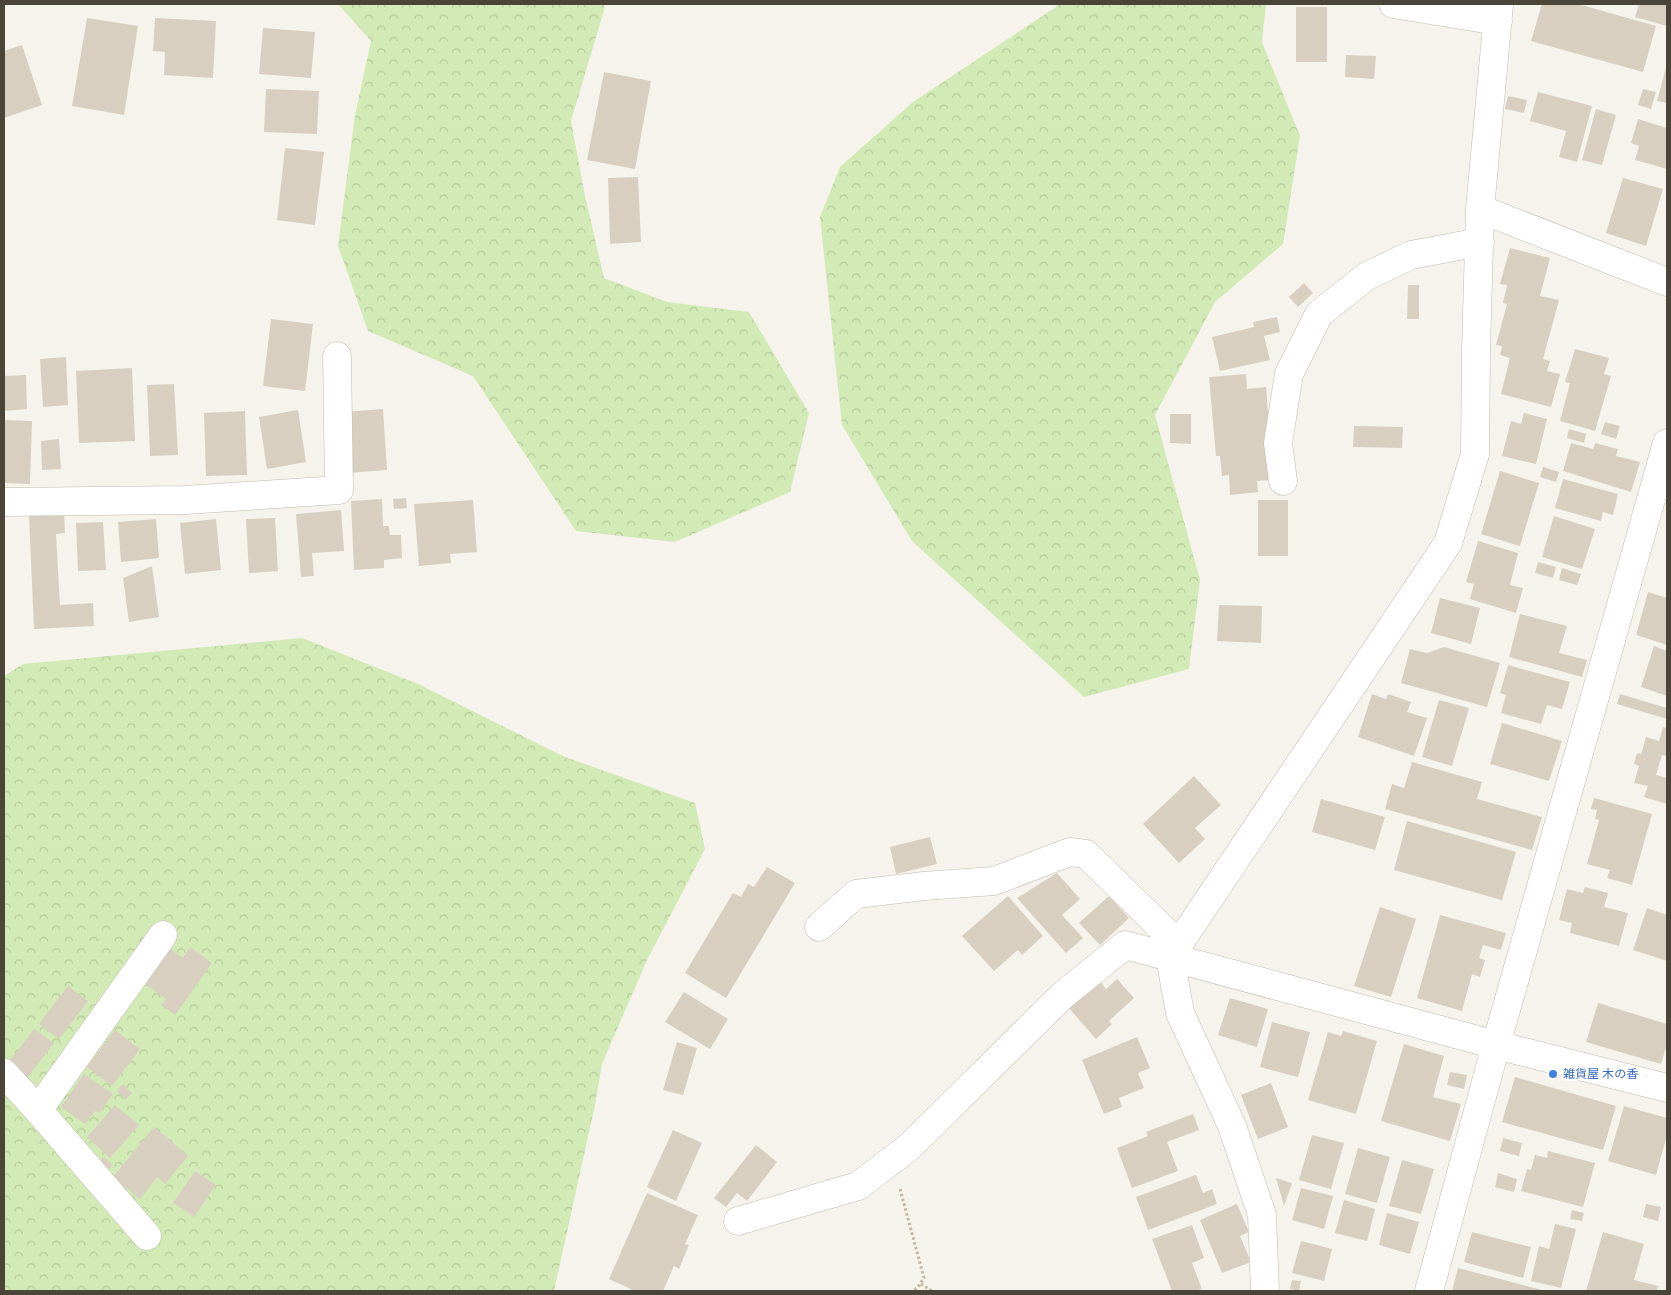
<svg xmlns="http://www.w3.org/2000/svg" width="1671" height="1295" font-family="'DM Sans','Noto Sans JP',sans-serif">
  <defs>
    <pattern id="forest-crowns" width="20" height="18" patternUnits="userSpaceOnUse" patternTransform="scale(1.25)"><rect width="20" height="18" fill="#d2eab5"/><path d="M2 6a3 3 0 1 1 6 0M12 15a3 3 0 1 1 6 0" fill="none" stroke="#b6ca9c"/></pattern>
  </defs>
  <rect width="100%" height="100%" fill="#f6f3ec"/>
  <path fill="url(#forest-crowns)" d="M338 4H603L605 7 571 121 585 196 604 278 667 302 749 312 809 413 790 492 675 542 576 531 473 376 368 331 338 246 355 115 371 41Z
    M1057 4H1266L1262 42 1300 136 1283 244 1215 302 1155 415 1200 580 1189 669 1084 697 912 541 842 425 820 217 840 167 913 102 1056 7Z
    M302 638 418 684 565 757 695 803 705 849 647 960 602 1064 595 1105 554 1291H4V676L23 664Z"/>
  <path fill="#d8cfc1" d="M1542 4H1578L1656 26 1643 72 1531 41Z
    M1639 4H1667V26L1635 17Z
    M1296 7H1327V62H1296Z
    M87 18 138 26 124 115 72 106Z
    M155 18 216 21 213 78 164 75 165 52 153 51Z
    M263 28 315 32 311 78 259 74Z
    M22 45 42 105 4 118V51Z
    M1346 55 1376 56 1374 79 1345 77Z
    M1667 64V103L1657 101Z
    M604 72 651 81 635 169 587 160Z
    M266 89 319 91 317 134 264 132Z
    M1643 89 1656 92 1651 109 1638 105Z
    M1538 92 1592 106 1577 162 1559 157 1566 131 1530 121Z
    M1508 96 1527 100 1524 113 1505 109Z
    M1596 109 1616 115 1602 165 1582 160Z
    M1638 119 1667 128V169L1635 160 1639 146 1631 143Z
    M285 148 324 152 315 225 277 220Z
    M638 177 641 242 610 244 608 178Z
    M1623 178 1663 189 1646 246 1606 233Z
    M1510 248 1550 258 1540 296 1559 300 1543 359 1550 361 1547 371 1560 374 1551 407 1501 394 1510 358 1500 355 1502 346 1496 345 1507 304 1503 303 1507 285 1500 284Z
    M1304 283 1313 293 1298 307 1289 297Z
    M1408 285H1419V319H1407Z
    M1277 317 1280 332 1264 336 1270 360 1220 371 1212 337 1254 327 1253 322Z
    M271 319 313 324 305 391 263 386Z
    M1575 349 1609 358 1604 374 1611 376 1595 431 1560 421 1570 383 1565 382Z
    M66 357 68 405 43 407 40 359Z
    M132 368 135 441 79 443 76 371Z
    M1246 374 1247 389 1266 387 1273 480 1257 481 1258 492 1230 495 1229 475 1222 476 1220 456H1216L1209 377Z
    M26 375 27 409 4 411V376Z
    M174 384 178 455 150 456 147 385Z
    M383 409 387 470 348 473 344 412Z
    M298 410 306 462 267 469 259 417Z
    M245 411 247 475 206 476 204 413Z
    M1524 413 1547 419 1536 464 1502 456 1511 421 1521 424Z
    M1170 414H1191V444L1170 443Z
    M4 420 32 421 30 484 4 483Z
    M1605 422 1620 426 1616 439 1601 434Z
    M1354 426 1403 427 1402 448 1353 447Z
    M1569 429 1586 434 1584 443 1567 438Z
    M59 439 61 469 42 470 41 441Z
    M1571 443 1593 449 1595 443 1618 449 1616 456 1640 462 1631 492 1563 471Z
    M1543 467 1559 472 1556 482 1540 477Z
    M1500 471 1539 483 1520 546 1481 534Z
    M1563 479 1618 494 1613 515 1603 512 1601 521 1555 508Z
    M406 498 407 508 394 509 393 499Z
    M382 499 383 526H389L390 535H401L402 558 384 560V568L354 570 351 501Z
    M473 500 477 552 450 554 451 563 419 566 414 504Z
    M1258 500H1288V556H1258Z
    M341 510 344 551 312 553 314 576 301 577 296 514Z
    M64 514 65 533 56 534 60 605 93 603 94 626 34 629 29 515Z
    M1554 516 1595 529 1582 569 1542 557Z
    M275 518 278 571 249 573 246 519Z
    M156 519 159 558 121 562 118 522Z
    M216 519 221 570 185 574 180 523Z
    M103 522 106 570 78 571 76 523Z
    M1478 541 1518 553 1510 585 1523 588 1516 613 1470 599 1474 584 1466 582Z
    M1538 562 1556 567 1553 578 1535 573Z
    M152 566 159 617 129 622 123 578Z
    M1562 568 1581 574 1577 585 1559 580Z
    M1648 592 1667 598V645L1636 635Z
    M1440 598 1480 608 1471 644 1431 633Z
    M1219 605 1262 606 1261 643 1217 641Z
    M1520 614 1567 626 1559 653 1587 660 1582 677 1509 657Z
    M1654 646 1667 651V696L1641 687Z
    M1444 647 1500 663 1487 707 1401 683 1410 649 1427 653Z
    M1508 665 1570 682 1562 709 1547 705 1541 724 1501 713 1506 695 1500 693Z
    M1372 694 1386 699 1388 694 1411 702 1407 712 1427 718 1414 756 1358 737Z
    M1620 694 1667 708V719L1617 704Z
    M1439 700 1469 708 1452 766 1422 757Z
    M1502 723 1562 741 1549 781 1490 764Z
    M1663 727 1667 728V756L1662 755 1656 775 1667 778V804L1644 797 1648 786 1634 783 1639 766 1634 764 1637 753 1641 754 1646 737 1659 741Z
    M1412 762 1482 782 1477 799 1542 817 1532 850 1385 809 1392 784 1404 788Z
    M1194 776 1221 805 1195 828 1205 839 1179 863 1143 824Z
    M1594 798 1652 814 1632 885 1607 878 1610 870 1587 864 1599 820 1595 819 1597 810 1591 809Z
    M1321 799 1385 817 1375 850 1312 832Z
    M1407 821 1516 852 1502 900 1394 870Z
    M930 837 937 864 896 874 890 847Z
    M767 867 795 883 726 998 685 973 733 893 741 897 748 884 754 887Z
    M1057 873 1080 899 1062 915 1083 938 1066 953 1017 898Z
    M1585 887 1608 893 1604 907 1628 913 1619 946 1570 933 1572 923 1559 920 1567 889 1583 893Z
    M1008 896 1043 936 1022 955 1018 950 994 971 962 936Z
    M1109 896 1129 918 1100 945 1079 923Z
    M1380 907 1416 919 1391 997 1354 986Z
    M1647 908 1667 915V961L1633 950Z
    M1440 915 1506 933 1501 950 1483 945 1479 958 1485 960 1480 977 1472 974 1462 1011 1417 998Z
    M190 947 212 963 175 1015 161 1005 166 999 144 983 169 948 183 958Z
    M1117 979 1134 998 1109 1021 1112 1024 1096 1039 1068 1007 1099 980 1106 989Z
    M68 986 88 1001 59 1039 39 1024Z
    M684 992 728 1019 710 1049 665 1022Z
    M1230 998 1268 1009 1257 1047 1218 1035Z
    M1598 1003 1667 1024V1044L1661 1064 1586 1042Z
    M1272 1022 1310 1032 1298 1077 1260 1067Z
    M34 1029 54 1043 25 1081 6 1066Z
    M115 1030 140 1049 112 1086 87 1067Z
    M1343 1031 1377 1041 1356 1114 1308 1100 1328 1032 1341 1036Z
    M1137 1037 1150 1068 1138 1073 1144 1088 1119 1098 1122 1107 1104 1114 1082 1060Z
    M677 1042 697 1048 683 1095 663 1090Z
    M1404 1044 1444 1056 1433 1097 1461 1104 1450 1141 1381 1121Z
    M1450 1072 1467 1075 1464 1089 1447 1085Z
    M84 1074 113 1094 99 1113 95 1111 85 1124 61 1107Z
    M1515 1077 1616 1106 1603 1150 1502 1122Z
    M1271 1083 1288 1127 1258 1139 1241 1095Z
    M123 1084 132 1093 125 1100 117 1091Z
    M115 1105 139 1125 110 1158 87 1137Z
    M1624 1106 1667 1118V1135L1656 1175 1608 1161Z
    M1193 1114 1199 1130 1167 1142 1178 1171 1132 1188 1117 1148 1148 1136 1146 1132Z
    M154 1127 188 1156 165 1184 157 1177 140 1199 113 1177Z
    M673 1130 702 1143 676 1201 647 1187Z
    M1312 1135 1344 1143 1331 1189 1299 1180Z
    M1503 1138 1522 1143 1519 1156 1500 1151Z
    M756 1145 777 1162 747 1201 737 1193 726 1207 714 1198Z
    M1358 1148 1390 1157 1377 1203 1345 1194Z
    M1548 1151 1595 1163 1583 1207 1521 1191 1527 1169 1531 1170 1535 1155 1547 1158Z
    M104 1157 113 1165 104 1174 96 1165Z
    M1402 1160 1434 1169 1421 1214 1389 1206Z
    M195 1171 216 1185 194 1217 173 1203Z
    M1498 1173 1517 1179 1514 1192 1495 1187Z
    M1196 1175 1203 1193 1212 1189 1217 1204 1148 1230 1136 1197Z
    M1276 1178 1292 1183 1284 1206Z
    M1301 1188 1333 1196 1324 1229 1292 1220Z
    M647 1193 698 1215 685 1244 689 1245 679 1269 674 1266 663 1291H630L631 1289 609 1279Z
    M1344 1200 1375 1209 1367 1241 1335 1233Z
    M1237 1204 1249 1232 1240 1236 1251 1262 1222 1273 1200 1220Z
    M1646 1204 1661 1207 1658 1221 1643 1217Z
    M1572 1210 1584 1213 1582 1221 1570 1219Z
    M1387 1213 1419 1222 1410 1254 1379 1245Z
    M1555 1224 1576 1229 1561 1288 1531 1281 1539 1246 1549 1249Z
    M1192 1225 1204 1258 1192 1263 1202 1289 1195 1291H1172L1152 1239Z
    M1472 1232 1531 1247 1523 1278 1464 1262Z
    M1603 1232 1644 1244 1634 1280 1658 1286 1657 1291H1586Z
    M1301 1241 1332 1249 1324 1281 1292 1273Z
    M1458 1268 1546 1291H1452Z
    M1292 1280 1301 1281 1299 1291 1290 1289Z"/>
  <g fill="none" stroke-linecap="round" stroke-linejoin="round">
    <g stroke="#c2bbae" stroke-width="29">
      <path id="minor" d="M1393 4 1498 21
        M1480 209 1667 282
        M1283 481 1278 443 1289 374 1319 314 1367 276 1411 255 1480 242
        M4 502 185 500 339 490 337 356
        M819 927 856 894 924 886 994 881 1070 852 1086 854 1178 944
        M4 1073 38 1110
        M738 1221 858 1186 908 1148 1063 995 1125 945 1496 1045 1667 1088
        M147 1236 38 1110 163 935
        M1265 1291 1262 1215 1232 1126 1180 1013 1170 957 1448 543 1475 454 1476 351 1480 209 1499 4
        M1429 1291 1496 1045 1667 443"/>
    </g>
    <path stroke="#c4b79f" stroke-width="3" stroke-dasharray="2.5 2.5" stroke-linecap="butt" d="M900 1189 924 1278 918 1287 913 1291
      M921 1284 932 1291"/>
    <use href="#minor" stroke="#fff" stroke-width="28"/>
  </g>
  <circle fill="#3f7fe0" stroke="#fff" stroke-width="2" cx="1553" cy="1074" r="5"/>
  <g text-anchor="middle" dominant-baseline="central" stroke-width="4" stroke-linejoin="round" paint-order="stroke">
    <g font-size="12" fill="#366cbe" stroke="#fff" text-anchor="start">
      <text x="1563" y="1074">雑貨屋 木の香</text>
    </g>
  </g>
  <rect width="1671" height="1295" fill="none" stroke="#4b4439" stroke-width="10"/>
</svg>
